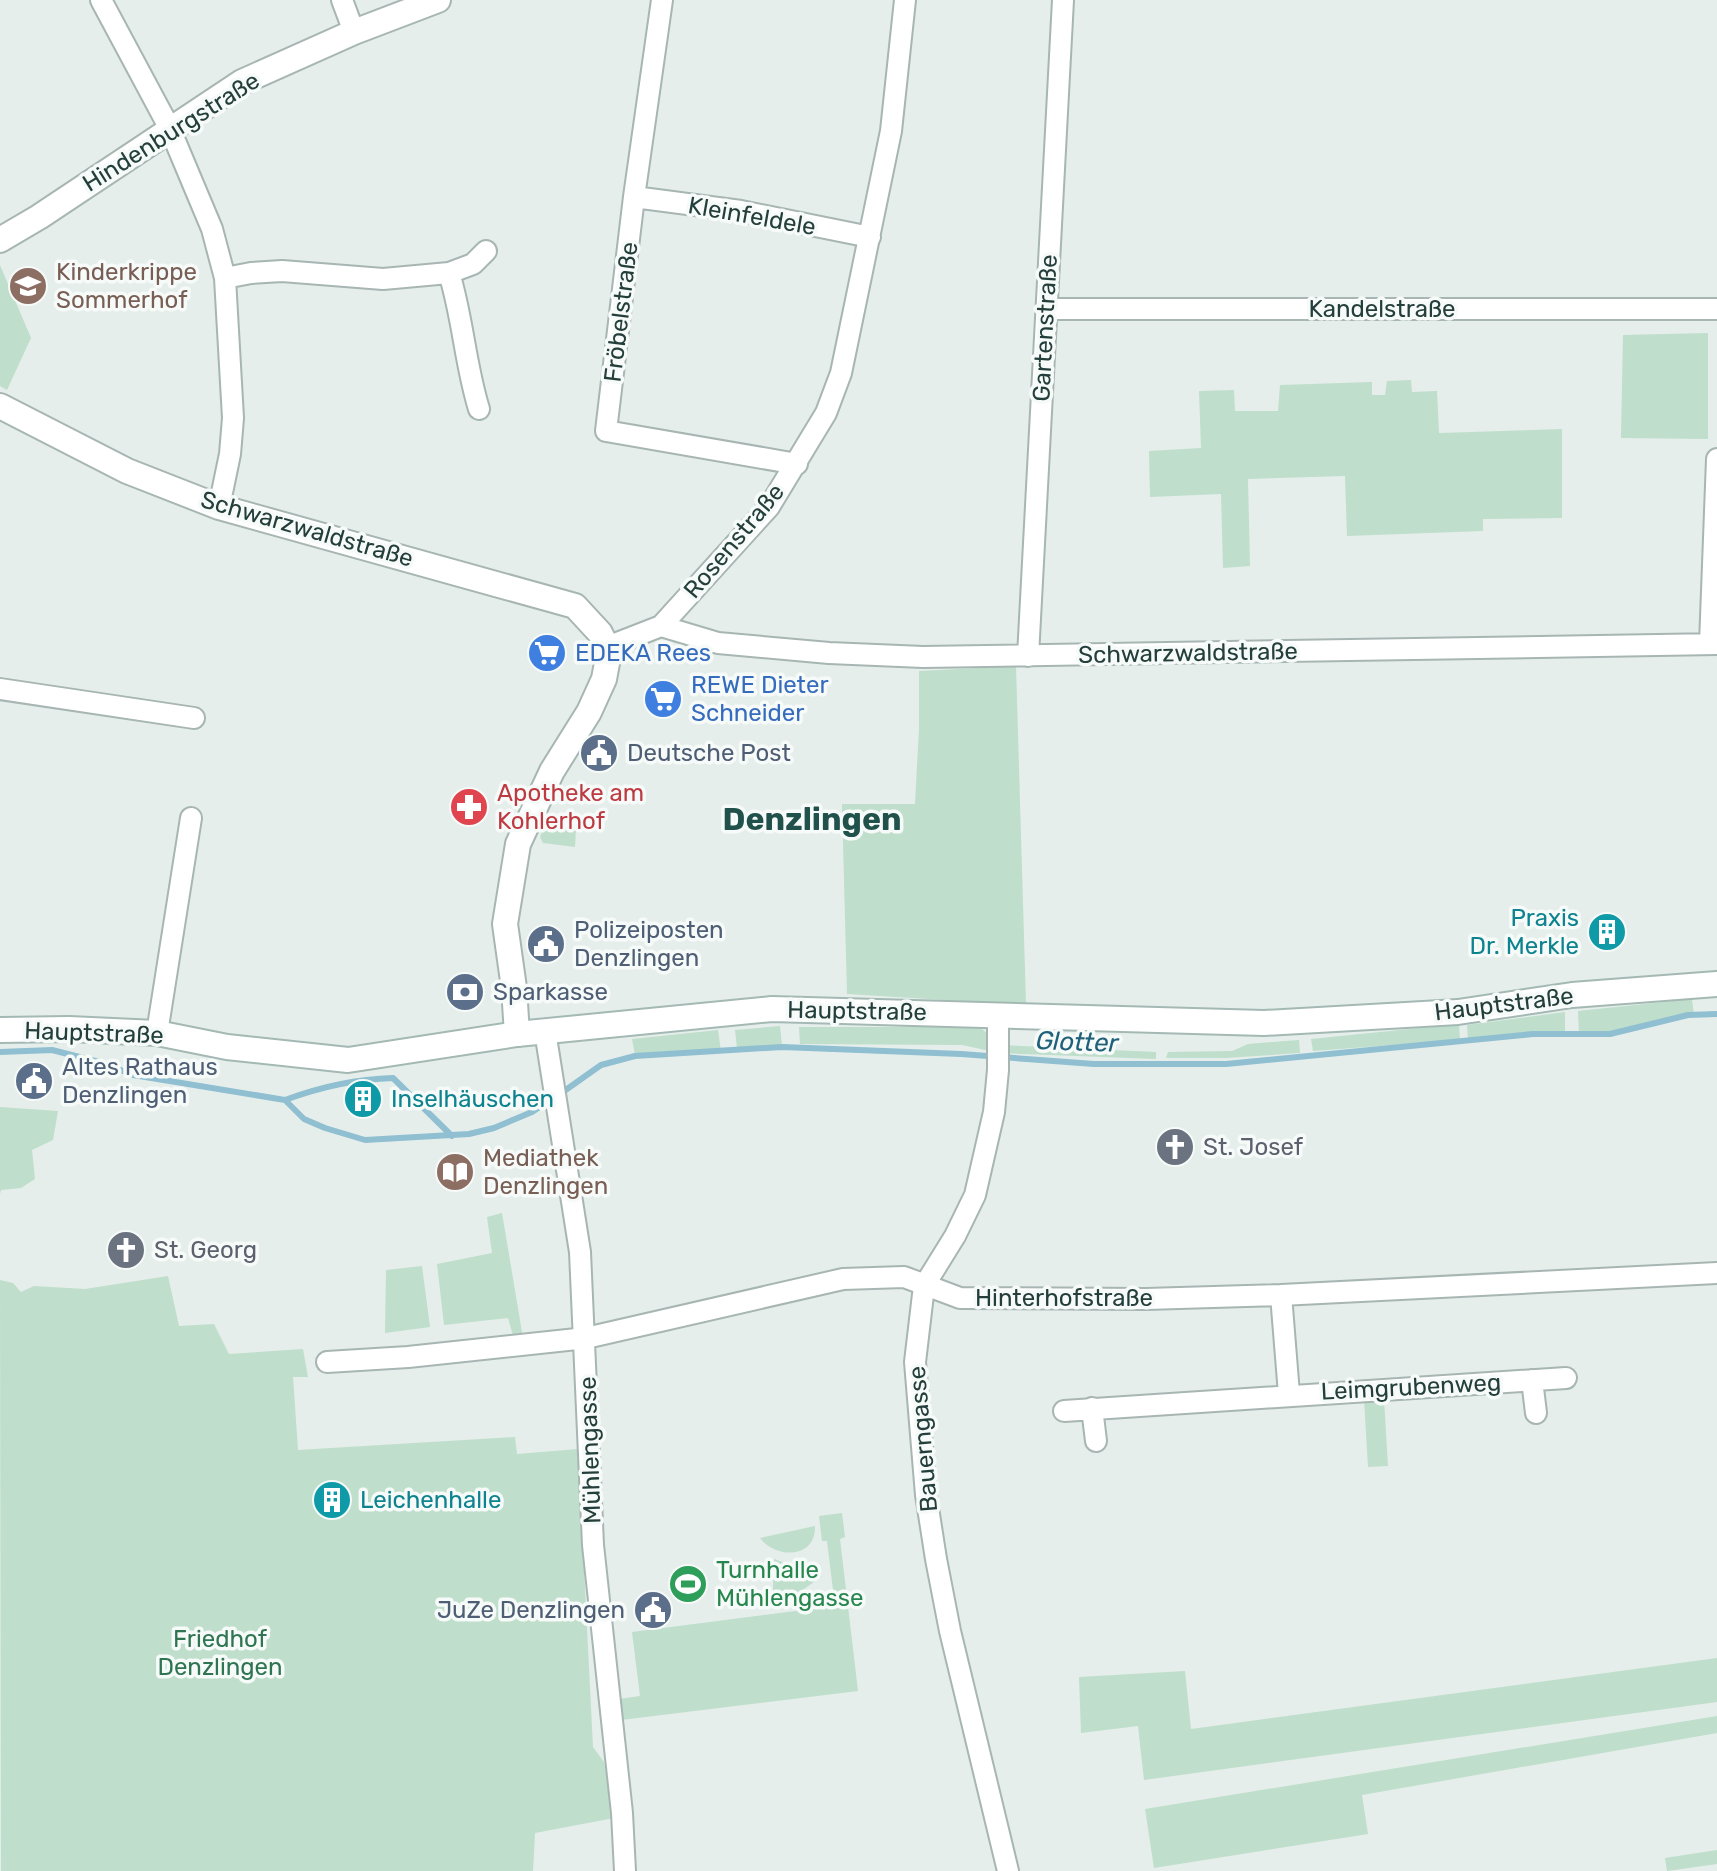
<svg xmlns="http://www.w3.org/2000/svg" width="1717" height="1871" font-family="Rubik,sans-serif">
  <rect width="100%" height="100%" fill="#e5eeeb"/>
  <path fill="#bfdecb" d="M0 265 31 338 7 390 0 386Z
    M1708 333V439L1621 438 1623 335Z
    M1411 380 1412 392 1437 391 1439 433 1562 429V518L1483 519V531L1347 536 1345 476 1248 479 1250 566 1223 568 1221 494 1150 497 1149 451 1201 448 1199 391 1234 390 1235 411H1278L1280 385 1372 382V395H1385L1387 381Z
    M1016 666 1026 1005 847 994 842 804H915L919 729V671Z
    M552 822 576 829 575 847 543 843 540 837 545 824Z
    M1692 999 1694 1015 1610 1034H1579L1578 1011Z
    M1565 1012V1034L1468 1040 1467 1025Z
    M1459 1024 1460 1040 1313 1051 1311 1039Z
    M780 1026 782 1045 737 1048 735 1030Z
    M799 1027H980L999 1045 1156 1052V1059L999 1053 962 1045 800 1044Z
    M718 1030 721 1051 635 1055 632 1039Z
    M1299 1040 1300 1053 1226 1058H1166L1168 1052 1232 1051 1248 1044Z
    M0 1107 58 1111 53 1140 32 1150 35 1179 21 1188 1 1190 0 1194Z
    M502 1213 523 1338 514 1339 508 1318 444 1325 437 1264 492 1253 487 1217Z
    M422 1266 430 1327 385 1333 386 1270Z
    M168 1276 179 1326 214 1324 229 1354 303 1349 308 1377H293L298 1450 515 1437 517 1454 578 1449 593 1747 604 1762 614 1818 535 1833 533 1871H1L0 1280 13 1283 21 1292 34 1286 85 1289Z
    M1364 1399H1384L1388 1466 1368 1467Z
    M842 1513 845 1537 840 1539 858 1691 621 1720 619 1699 640 1696 632 1632 835 1606 827 1541H822L819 1516Z
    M815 1526C816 1559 776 1559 760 1538Z
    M774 1559 822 1576 785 1603 773 1591Z
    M1717 1658V1702L1144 1780 1138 1726 1081 1733 1079 1677 1185 1671 1191 1729Z
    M1717 1716V1733L1362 1795 1368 1834 1154 1868 1145 1809Z
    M1717 1850V1864L1667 1871 1665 1858Z"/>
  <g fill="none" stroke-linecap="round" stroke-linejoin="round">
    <path stroke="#8fbfd0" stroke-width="6" d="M0 1052 52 1050 103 1063 133 1075 285 1100 304 1119 325 1128 365 1140 469 1134 494 1128 532 1112 550 1100
      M560 1094 601 1065 635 1056 782 1047 961 1054 1094 1064H1226L1533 1034H1610L1688 1015 1717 1014
      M285 1100C320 1087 355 1079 393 1078L452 1136"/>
    <g stroke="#a7b6b3" stroke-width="24">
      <path id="minor" d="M101 0 170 129 212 229 225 278 233 418 230 454 219 507
        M342 0 354 32
        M662 0 634 197 606 431 797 464
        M634 197 741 211 870 237
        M449 273C463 318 465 364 479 409
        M225 278 251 273 282 271 383 279 449 273 473 264 486 251
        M1046 309H1717
        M661 626 718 643 829 653 923 657 1717 644
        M1710 644 1717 459
        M607 647 661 626 769 507 826 413 841 373 891 131 905 0
        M1028 656 1063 0
        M0 689 194 718
        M998 1015V1070L994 1112 975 1195 955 1236 924 1286 915 1362 926 1495 936 1559 950 1631 1008 1871
        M545 1031 580 1252 593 1545 622 1813 625 1871
        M157 1033 191 818
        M1281 1295 1289 1394
        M327 1362 408 1357 586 1338 843 1279 904 1277 960 1298 1146 1299 1281 1295 1717 1273
        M1532 1380 1536 1413
        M1092 1408 1096 1441
        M1064 1411 1566 1378"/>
    </g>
    <g stroke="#a7b6b3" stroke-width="28">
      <path id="tertiary" d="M0 240 39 217 242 82 354 32 438 0
        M0 406 127 471 219 507 575 606 600 633 607 647V663L604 679 589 712 552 771 518 844 505 924 514 988 517 1034"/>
    </g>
    <g stroke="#a4b9b4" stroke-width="28">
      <path id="secondary" d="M0 1030 69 1029 157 1033 227 1047 348 1060 517 1034 772 1009 1264 1023 1458 1012 1572 995 1717 984"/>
    </g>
    <use href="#minor" stroke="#fff" stroke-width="20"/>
    <use href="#tertiary" stroke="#fff" stroke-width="24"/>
    <use href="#secondary" stroke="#fff" stroke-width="24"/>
  </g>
  <defs>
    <g id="school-disc" transform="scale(2)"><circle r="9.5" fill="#8d6e63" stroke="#f6faf8"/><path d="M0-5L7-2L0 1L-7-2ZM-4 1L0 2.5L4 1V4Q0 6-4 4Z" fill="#fff"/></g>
    <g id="supermarket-disc" transform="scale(2)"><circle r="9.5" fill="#3f7fe0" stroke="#f6faf8"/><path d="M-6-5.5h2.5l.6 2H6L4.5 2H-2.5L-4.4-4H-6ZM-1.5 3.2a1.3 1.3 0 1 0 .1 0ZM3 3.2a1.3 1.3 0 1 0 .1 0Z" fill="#fff"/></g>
    <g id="civic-disc" transform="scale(2)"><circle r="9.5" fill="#5c6f8a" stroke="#f6faf8"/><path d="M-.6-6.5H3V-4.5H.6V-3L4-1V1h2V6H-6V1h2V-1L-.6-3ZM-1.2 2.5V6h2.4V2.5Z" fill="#fff"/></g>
    <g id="pharmacy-disc" transform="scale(2)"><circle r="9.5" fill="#e0444e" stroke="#f6faf8"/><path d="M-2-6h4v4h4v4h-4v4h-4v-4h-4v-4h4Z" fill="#fff"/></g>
    <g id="building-disc" transform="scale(2)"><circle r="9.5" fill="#0f9aa8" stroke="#f6faf8"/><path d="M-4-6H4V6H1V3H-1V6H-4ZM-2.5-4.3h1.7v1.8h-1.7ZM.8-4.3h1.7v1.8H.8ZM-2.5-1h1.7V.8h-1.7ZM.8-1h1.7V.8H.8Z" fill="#fff"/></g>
    <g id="bank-disc" transform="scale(2)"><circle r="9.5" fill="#5c6f8a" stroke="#f6faf8"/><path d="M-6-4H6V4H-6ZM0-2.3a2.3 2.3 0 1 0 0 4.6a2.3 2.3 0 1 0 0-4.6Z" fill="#fff"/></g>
    <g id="church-disc" transform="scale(2)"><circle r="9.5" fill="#6b7280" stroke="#f6faf8"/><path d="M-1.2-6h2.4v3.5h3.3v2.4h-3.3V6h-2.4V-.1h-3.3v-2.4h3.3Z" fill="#fff"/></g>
    <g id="library-disc" transform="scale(2)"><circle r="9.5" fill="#8d6e63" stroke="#f6faf8"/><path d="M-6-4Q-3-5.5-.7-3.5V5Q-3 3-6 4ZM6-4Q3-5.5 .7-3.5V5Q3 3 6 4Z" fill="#fff"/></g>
    <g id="stadium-disc" transform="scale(2)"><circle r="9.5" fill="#2e9e5b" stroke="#f6faf8"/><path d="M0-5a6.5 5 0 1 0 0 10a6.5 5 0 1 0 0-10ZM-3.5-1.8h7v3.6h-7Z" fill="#fff"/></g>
  </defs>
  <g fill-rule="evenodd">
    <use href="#school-disc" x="28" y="286"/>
    <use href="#supermarket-disc" x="547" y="653"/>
    <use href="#supermarket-disc" x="663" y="699"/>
    <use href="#civic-disc" x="599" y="753"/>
    <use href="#pharmacy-disc" x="469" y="807"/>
    <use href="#building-disc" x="1607" y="932"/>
    <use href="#civic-disc" x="546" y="944"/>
    <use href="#bank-disc" x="465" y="992"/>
    <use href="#civic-disc" x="34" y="1081"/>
    <use href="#building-disc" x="363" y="1099"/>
    <use href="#church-disc" x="1175" y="1147"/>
    <use href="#library-disc" x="455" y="1172"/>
    <use href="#church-disc" x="126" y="1250"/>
    <use href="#building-disc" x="332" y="1500"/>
    <use href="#stadium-disc" x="688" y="1584"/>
    <use href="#civic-disc" x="653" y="1610"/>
  </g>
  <g text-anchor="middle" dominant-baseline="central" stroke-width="7" stroke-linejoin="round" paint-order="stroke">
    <g font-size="24" fill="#243f3b" stroke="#f6faf8">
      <text transform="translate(171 132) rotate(-32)">Hindenburgstraße</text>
      <text transform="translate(752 216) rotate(10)">Kleinfeldele</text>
      <text x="1382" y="309">Kandelstraße</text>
      <text transform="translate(621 312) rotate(-83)">Fröbelstraße</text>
      <text transform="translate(1045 328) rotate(-87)">Gartenstraße</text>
      <text transform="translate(307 529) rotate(16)">Schwarzwaldstraße</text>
      <text transform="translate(734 541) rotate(-50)">Rosenstraße</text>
      <text transform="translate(1188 653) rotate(-1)">Schwarzwaldstraße</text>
      <text transform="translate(1504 1004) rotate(-7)">Hauptstraße</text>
      <text transform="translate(857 1011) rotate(1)">Hauptstraße</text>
      <text transform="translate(94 1033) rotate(2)">Hauptstraße</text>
      <text x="1064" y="1298">Hinterhofstraße</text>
      <text transform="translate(1411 1387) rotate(-3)">Leimgrubenweg</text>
      <text transform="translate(923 1439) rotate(-95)">Bauerngasse</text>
      <text transform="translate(590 1450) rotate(-92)">Mühlengasse</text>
    </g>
    <g font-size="24" fill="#785e54" stroke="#f6faf8" text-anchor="start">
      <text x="56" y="272">Kinderkrippe<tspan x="56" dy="28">Sommerhof</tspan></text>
      <text x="483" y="1158">Mediathek<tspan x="483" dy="28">Denzlingen</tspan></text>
    </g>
    <g font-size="24" fill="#366cbe" stroke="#f6faf8" text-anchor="start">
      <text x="575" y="653">EDEKA Rees</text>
      <text x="691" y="685">REWE Dieter<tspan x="691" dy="28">Schneider</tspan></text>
    </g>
    <g font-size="24" fill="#4e5e75" stroke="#f6faf8" text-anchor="start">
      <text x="627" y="753">Deutsche Post</text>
      <text x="574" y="930">Polizeiposten<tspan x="574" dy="28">Denzlingen</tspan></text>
      <text x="493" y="992">Sparkasse</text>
      <text x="62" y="1067">Altes Rathaus<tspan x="62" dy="28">Denzlingen</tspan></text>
      <text x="625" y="1610" text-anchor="end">JuZe Denzlingen</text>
    </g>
    <g font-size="24" fill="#be3a42" stroke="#f6faf8" text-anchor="start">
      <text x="497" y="793">Apotheke am<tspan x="497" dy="28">Kohlerhof</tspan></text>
    </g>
    <g font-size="24" fill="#0d838f" stroke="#f6faf8" text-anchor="start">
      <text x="1579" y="918" text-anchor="end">Praxis<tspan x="1579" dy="28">Dr. Merkle</tspan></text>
      <text x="391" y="1099">Inselhäuschen</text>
      <text x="360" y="1500">Leichenhalle</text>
    </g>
    <g font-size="24" fill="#5b616d" stroke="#f6faf8" text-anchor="start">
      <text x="1203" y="1147">St. Josef</text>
      <text x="154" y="1250">St. Georg</text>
    </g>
    <g font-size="24" fill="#27864d" stroke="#f6faf8" text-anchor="start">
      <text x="716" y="1570">Turnhalle<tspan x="716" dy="28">Mühlengasse</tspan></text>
    </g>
    <g font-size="24" fill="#307552" stroke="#f6faf8">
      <text x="220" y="1639">Friedhof<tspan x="220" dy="28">Denzlingen</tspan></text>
    </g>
    <g font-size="26" font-style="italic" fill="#20617a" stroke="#f6faf8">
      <text transform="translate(1077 1042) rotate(2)">Glotter</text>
    </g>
    <g font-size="32" font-weight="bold" fill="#21514b" stroke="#f6faf8">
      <text x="812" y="819">Denzlingen</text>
    </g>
  </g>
</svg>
